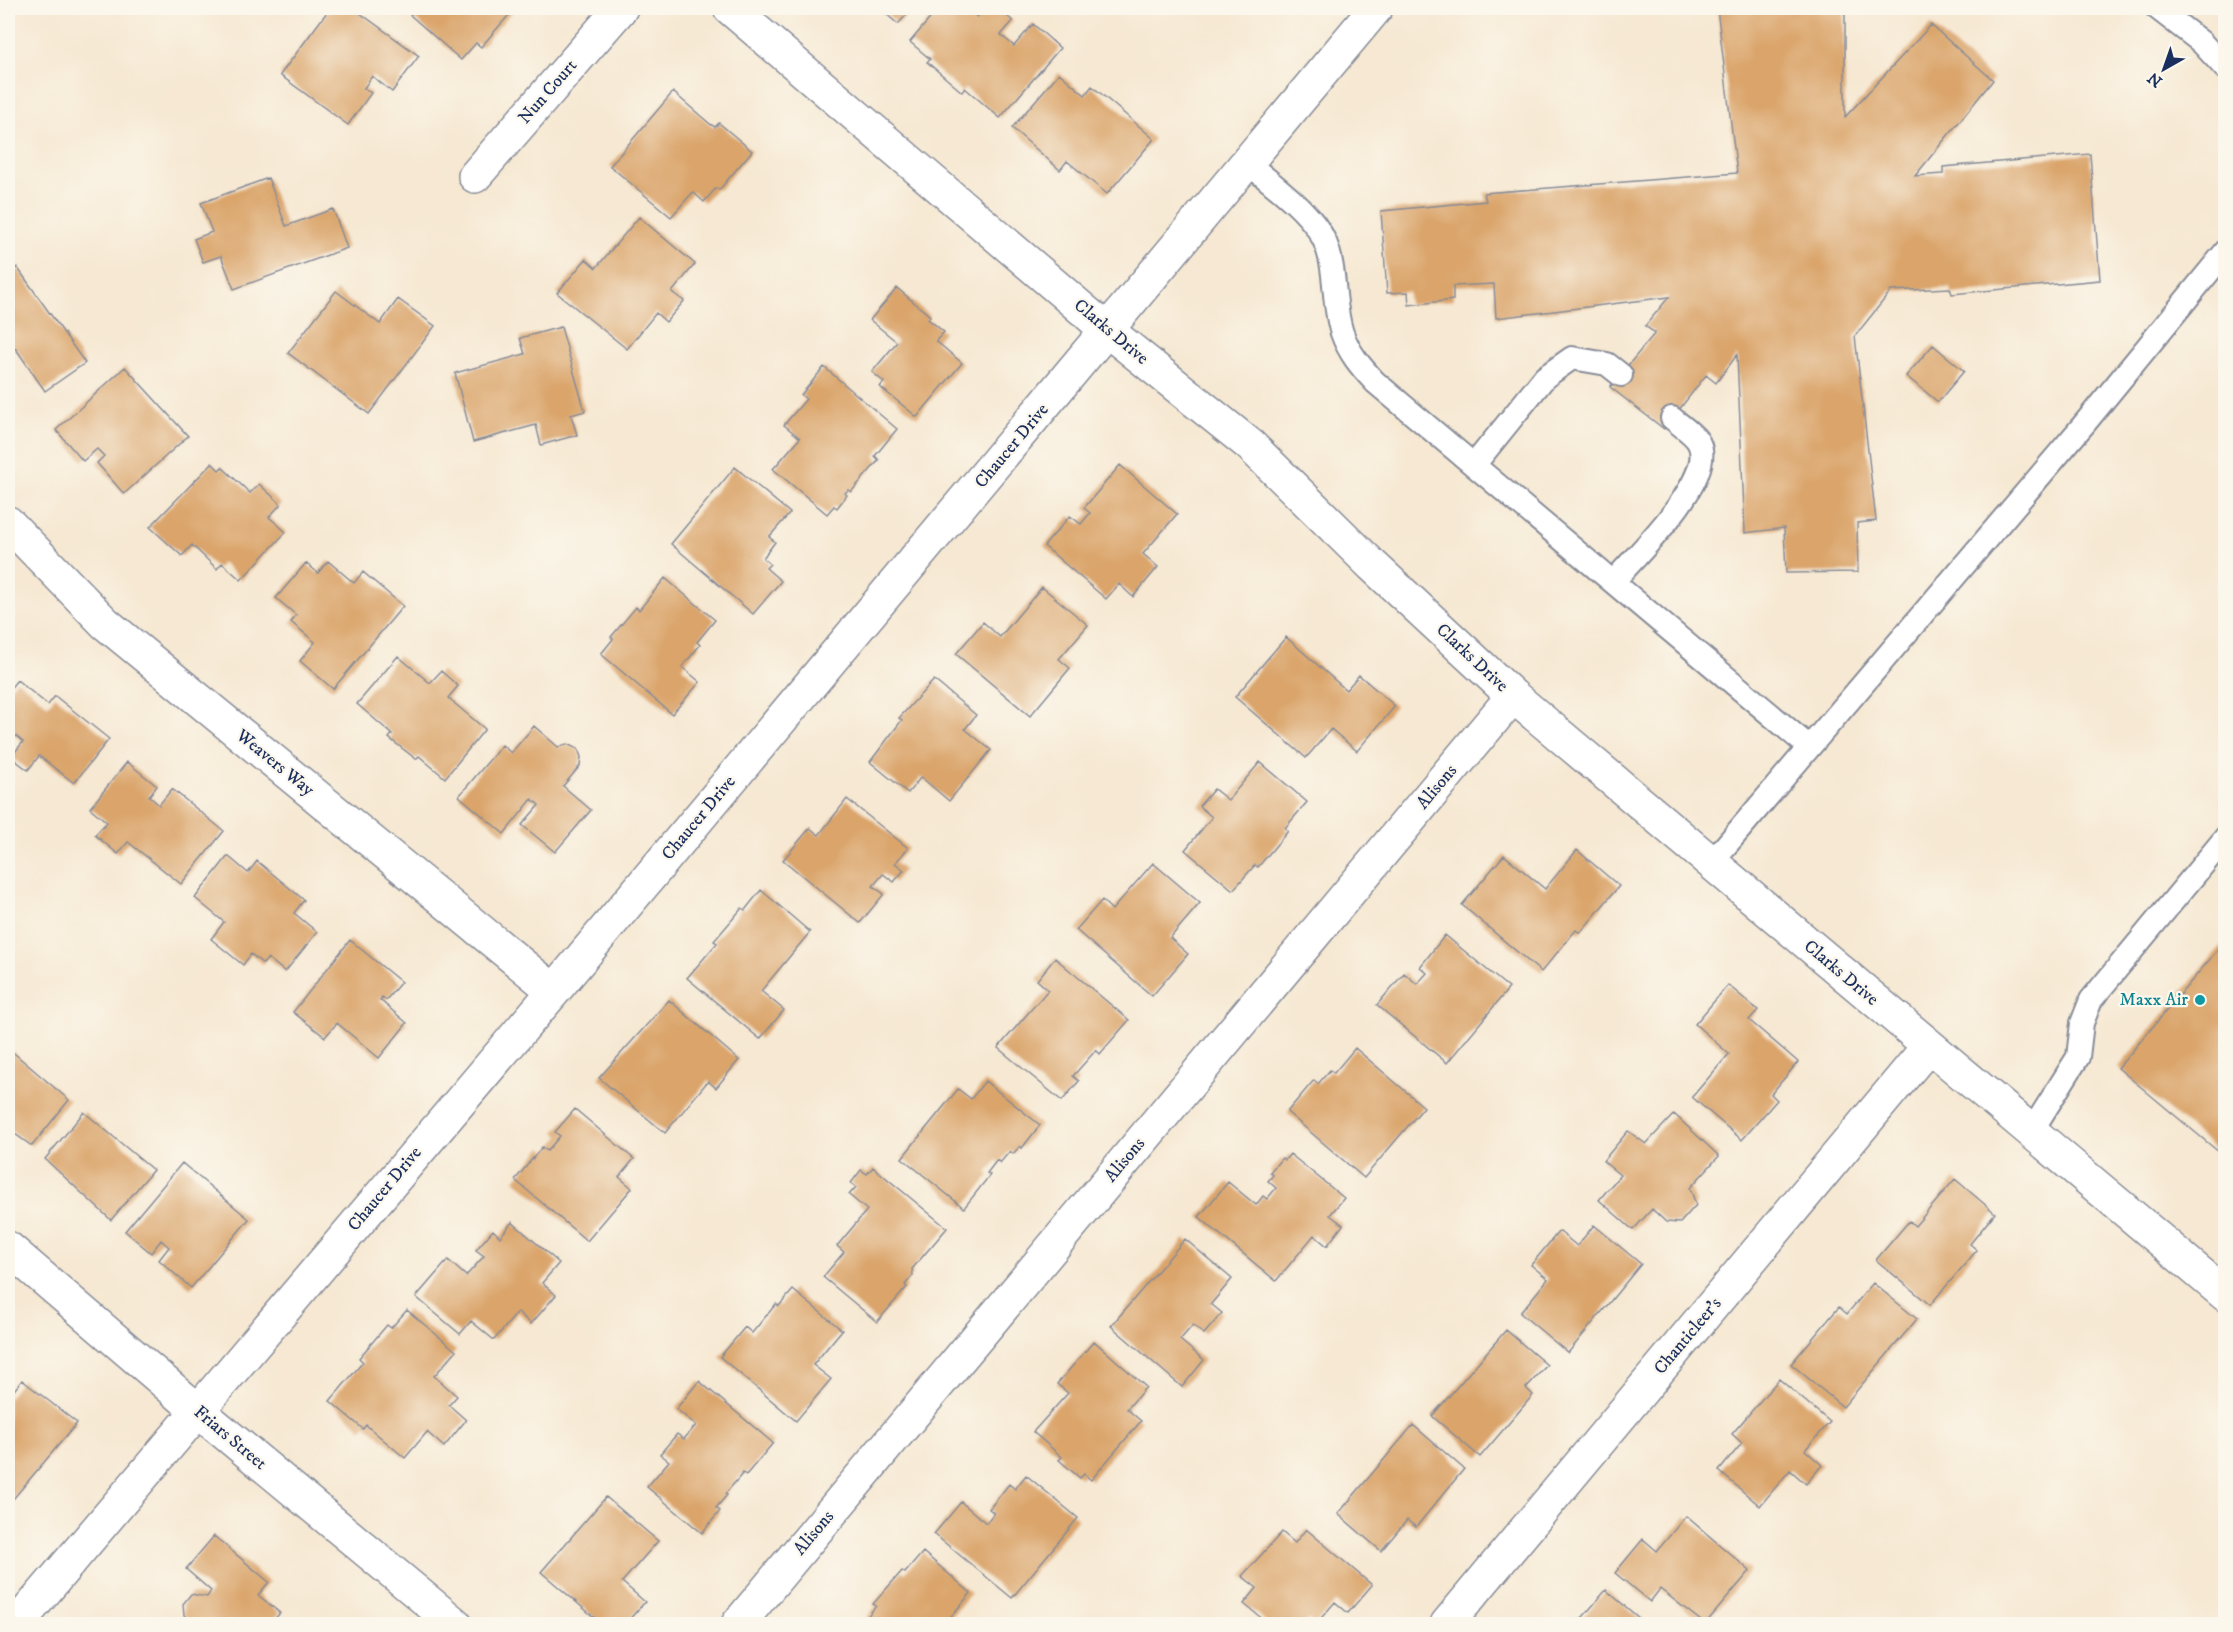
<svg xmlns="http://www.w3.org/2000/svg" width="2233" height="1632" font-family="'IM FELL DW Pica',serif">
  <rect width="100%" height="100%" fill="#fbf7ec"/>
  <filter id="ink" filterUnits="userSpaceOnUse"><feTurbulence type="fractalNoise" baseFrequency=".0167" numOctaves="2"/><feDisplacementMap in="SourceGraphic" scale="12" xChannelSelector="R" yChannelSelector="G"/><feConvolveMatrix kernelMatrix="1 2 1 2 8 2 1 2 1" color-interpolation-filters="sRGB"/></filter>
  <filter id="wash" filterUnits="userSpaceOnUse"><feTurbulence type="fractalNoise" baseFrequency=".008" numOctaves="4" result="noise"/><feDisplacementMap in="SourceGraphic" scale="24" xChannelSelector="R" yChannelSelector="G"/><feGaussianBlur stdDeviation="1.35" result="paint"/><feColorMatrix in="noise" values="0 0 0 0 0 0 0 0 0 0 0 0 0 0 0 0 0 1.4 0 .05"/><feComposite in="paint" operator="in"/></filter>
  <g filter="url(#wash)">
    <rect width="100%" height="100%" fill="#f6e8d2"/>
    <g id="blocks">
      <path fill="#daa46b" d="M330 8H353L419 56 392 92 372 76 364 88 371 93 348 125 280 75Z
        M417 8H515L481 47 476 43 461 60 410 15Z
        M879 8H913L898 24Z
        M939 8H966L977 17 985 8H997L1013 21 1001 35 1014 46 1033 24 1060 48 1000 118 965 88 962 92 927 62 930 59 910 42Z
        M1717 8H1845V117L1931 25 1993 80 1915 176 1943 174V167L2090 154 2100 280 1952 294 1950 288 1891 291 1855 336 1876 521 1857 523 1858 572 1786 573 1784 528 1745 533 1737 355 1716 383 1706 375 1664 429 1610 387 1655 333 1645 326 1669 297 1496 318 1494 284 1453 286V300L1409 305 1408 292 1387 293 1381 211 1486 201 1484 193 1737 173Z
        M1059 73 1085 95 1092 86 1154 139 1107 194 1067 161 1060 170 1012 128Z
        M673 92 710 124 715 127 719 123 752 151 719 190 716 188 704 202 693 192 671 217 610 166Z
        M268 178 286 226 333 209 347 248 234 289 221 256 203 262 194 239 212 232 201 203Z
        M639 217 695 264 672 292 684 301 666 322 656 313 627 349 557 293 586 259 596 268Z
        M17 267 85 363 45 391 16 349 8 348V274Z
        M897 288 930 316 928 319 944 332 936 341 962 363 917 417 880 387 884 382 872 372 897 342 870 320Z
        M336 291 380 324 398 299 435 326 369 414 288 353Z
        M561 327 585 411 571 415 577 435 541 445 536 425 473 442 455 373 525 354 520 338Z
        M1933 345 1964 371 1938 402 1906 376Z
        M125 367 188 436 124 494 97 463 104 456 97 449 83 461 56 430Z
        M824 367 897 429 875 456 879 460 851 492 848 490 845 493 847 495 837 508 834 506 827 514 773 469 800 438 784 425 806 399 801 395Z
        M212 463 219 470 222 467 250 493 259 484 281 504 269 517 286 532 241 580 222 563 217 569 192 545 182 556 150 527Z
        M1120 465 1177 514 1143 554 1158 567 1133 597 1119 584 1106 599 1044 546 1070 516 1081 524 1090 513 1084 508Z
        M735 467 790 513 769 537 775 542 763 558 770 564 766 568 781 581 753 614 671 544Z
        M328 561 354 583 363 572 403 606 333 689 300 661 315 642 291 622 296 615 276 598 306 563 318 573Z
        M665 578 715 620 697 642 700 645 682 667 700 682 672 714 601 654 613 639 611 637 636 607 639 610Z
        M1042 587 1088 625 1059 659 1070 668 1030 716 956 654 983 622 1000 637Z
        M1286 637 1346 690 1359 675 1395 706 1357 751 1331 729 1306 758 1235 697Z
        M398 656 430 683 441 671 458 686 448 698 485 729 445 778 419 756 416 759 389 738 392 734 357 704Z
        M17 680 48 705 55 696 109 739 74 783 39 756 28 770 11 757 23 742 8 729V691Z
        M934 680 976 715 965 729 991 750 949 801 921 777 908 793 870 762 902 720 899 718Z
        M534 726 558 747 567 744 578 749 581 757 580 766 563 786 591 810 555 852 522 825 539 805 532 799 504 834 459 796 502 745 511 753Z
        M127 762 157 786 149 796 159 805 172 789 224 831 181 884 128 842 118 854 95 835 107 822 90 808Z
        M1260 762 1307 802 1285 828 1288 831 1258 867 1255 865 1233 890 1185 850 1212 817 1199 806 1214 789 1228 800Z
        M847 799 908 848 895 863 904 870 894 882 883 874 873 886 884 894 860 923 783 860 810 828 819 835Z
        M1577 850 1619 886 1580 933 1576 930 1541 972 1462 905 1504 855 1545 889Z
        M228 856 248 873 257 861 304 900 294 913 317 932 285 972 268 958 263 964 251 954 243 965 211 939 224 922 195 898Z
        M1153 863 1200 903 1170 938 1188 954 1152 996 1076 930 1102 900 1112 910Z
        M761 890 810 932 761 991 784 1010 760 1039 687 978 717 943 714 941 742 908 745 910Z
        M1445 935 1509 988 1447 1063 1377 1005 1404 973 1417 984 1427 973 1420 967Z
        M350 940 401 982 386 1000 382 997 380 1000 407 1023 379 1058 337 1023 325 1037 293 1012Z
        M2226 940V1158L2118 1068Z
        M1055 958 1129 1020 1100 1054 1096 1050 1073 1076 1079 1081 1062 1101 998 1048 1048 990 1037 980Z
        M1728 985 1758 1010 1749 1020 1798 1062 1771 1094 1777 1100 1742 1140 1692 1097 1729 1054 1695 1024Z
        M669 1000 739 1060 716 1088 708 1081 665 1133 599 1078Z
        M8 1048 69 1100 32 1146 8 1129Z
        M1355 1048 1424 1107 1364 1178 1287 1112 1314 1080 1318 1084 1330 1070 1334 1073Z
        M985 1081 1040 1125 1022 1148 1020 1146 1013 1154 1010 1151 1000 1163 997 1160 987 1173 990 1175 964 1208 902 1158 958 1089 971 1099Z
        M575 1109 634 1159 619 1177 632 1188 587 1241 515 1180 542 1147 547 1151 560 1136 555 1132Z
        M84 1112 153 1170 111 1220 45 1159Z
        M1674 1114 1719 1156 1690 1188 1696 1205 1680 1223 1666 1222 1652 1209 1633 1230 1599 1200 1620 1175 1603 1161 1628 1131 1646 1144Z
        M1290 1154 1344 1198 1330 1215 1343 1225 1327 1246 1314 1235 1276 1281 1199 1217 1228 1182 1256 1205 1263 1196 1267 1199 1276 1188 1268 1181 1273 1175 1270 1172 1282 1158 1285 1160Z
        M182 1163 249 1219 191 1288 159 1260 169 1247 161 1240 151 1253 125 1231Z
        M873 1167 947 1228 912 1269 913 1275 905 1285 907 1287 877 1322 823 1277 844 1252 837 1246 867 1210 849 1195 856 1187 851 1183 861 1170 867 1174Z
        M1955 1179 1995 1213 1970 1244 1977 1250 1930 1305 1876 1260 1909 1221 1915 1226Z
        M512 1222 559 1263 542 1283 556 1295 531 1324 518 1312 494 1340 471 1321 460 1334 416 1297 448 1260 466 1276 484 1256 476 1250 493 1230 500 1237Z
        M1594 1225 1641 1264 1568 1353 1520 1313 1548 1279 1531 1265 1559 1231 1577 1246Z
        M1185 1239 1232 1279 1211 1304 1222 1313 1204 1334 1193 1325 1180 1340 1204 1360 1182 1387 1111 1326Z
        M1873 1283 1917 1319 1843 1407 1791 1364 1839 1307 1847 1314Z
        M793 1290 842 1330 813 1365 831 1379 796 1421 720 1357 745 1327 752 1333 776 1304 779 1306Z
        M407 1310 456 1351 434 1376 457 1396 449 1405 466 1420 444 1447 427 1432 405 1458 366 1425 363 1429 330 1401 363 1362 359 1358 387 1325 391 1328Z
        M1506 1330 1547 1365 1526 1388 1533 1395 1480 1457 1432 1416Z
        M1094 1341 1146 1387 1127 1409 1141 1421 1091 1480 1084 1474 1080 1478 1059 1460 1062 1457 1033 1432 1068 1393 1057 1384Z
        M1779 1379 1830 1422 1805 1450 1822 1465 1806 1484 1790 1470 1760 1506 1719 1471 1742 1443 1732 1434Z
        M22 1380 77 1423 8 1505V1398Z
        M699 1381 773 1443 746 1475 743 1473 725 1494 727 1495 716 1508 720 1511 702 1533 647 1487 669 1461 660 1454 677 1434 684 1439 696 1425 676 1409Z
        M1413 1425 1464 1469 1416 1527 1407 1520 1381 1551 1338 1514Z
        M1026 1475 1078 1518 1012 1598 934 1534 961 1502 986 1523 994 1513 989 1509 1009 1484 1015 1489Z
        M606 1497 658 1541 622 1582 645 1602 625 1624H602L541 1572Z
        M1686 1516 1750 1571 1705 1624 1660 1589 1650 1602 1615 1573 1643 1539 1657 1551Z
        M1306 1529 1372 1585 1348 1613 1335 1602 1316 1624 1308 1620 1304 1624H1269L1244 1604 1257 1588 1242 1576 1282 1532 1295 1543Z
        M214 1536 269 1582 258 1595 280 1613 270 1624H184L188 1619 184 1615 183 1604 191 1594 207 1597 211 1591 186 1569Z
        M923 1552 971 1593 948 1620 953 1624H861L876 1606 873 1604 902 1571 905 1573Z
        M1606 1590 1646 1624H1577Z"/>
    </g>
  </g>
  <g filter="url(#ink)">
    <use href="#blocks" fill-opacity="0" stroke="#888c98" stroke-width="1.5"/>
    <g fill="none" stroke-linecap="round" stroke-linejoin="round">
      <g stroke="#888c98" stroke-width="26">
        <path id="lane" d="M2157 8 2201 42 2226 69
          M1247 162C1272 185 1311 210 1325 242 1337 270 1332 303 1342 333 1349 353 1361 367 1375 382L1809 747
          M1474 465 1545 377 1572 358 1607 364 1621 375
          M1614 581C1635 556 1722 474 1697 440 1691 432 1680 425 1672 418
          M1711 863 2085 423 2226 251
          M2031 1132 2078 1057 2082 1023 2091 1000 2226 837"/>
      </g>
      <g stroke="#888c98" stroke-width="36">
        <path id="street" d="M730 8 1108 331 1250 445 1372 565 1513 696 2226 1295
          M475 176 621 8
          M8 523 105 623 554 991
          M8 1248 197 1410 455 1624
          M17 1624 554 991 1376 8
          M738 1624 1513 696
          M1447 1624 1928 1047"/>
      </g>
      <use href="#lane" stroke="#fff" stroke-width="22"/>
      <use href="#street" stroke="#fff" stroke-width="33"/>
    </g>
  </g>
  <circle fill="#0f9aa8" stroke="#fbf7ec" stroke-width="2" cx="2200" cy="1000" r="6"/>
  <g text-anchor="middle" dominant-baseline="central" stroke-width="4.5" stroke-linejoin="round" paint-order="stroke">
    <g font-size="18" fill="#1b2f5e" stroke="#fbf7ec">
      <text transform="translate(548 92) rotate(-49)">Nun Court</text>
      <text transform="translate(1111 332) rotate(40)">Clarks Drive</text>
      <text transform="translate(1012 446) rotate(-50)">Chaucer Drive</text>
      <text transform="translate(1472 658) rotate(43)">Clarks Drive</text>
      <text transform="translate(275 763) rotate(39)">Weavers Way</text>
      <text transform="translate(1437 787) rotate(-50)">Alisons</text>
      <text transform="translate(699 818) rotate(-50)">Chaucer Drive</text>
      <text transform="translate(1841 973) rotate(40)">Clarks Drive</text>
      <text transform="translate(1125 1160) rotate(-50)">Alisons</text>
      <text transform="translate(385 1189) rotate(-50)">Chaucer Drive</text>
      <text transform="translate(1688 1336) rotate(-50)">Chanticleer's</text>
      <text transform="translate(230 1438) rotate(40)">Friars Street</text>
      <text transform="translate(814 1533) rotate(-50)">Alisons</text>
    </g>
    <g font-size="18" fill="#0d838f" stroke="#fbf7ec" text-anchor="end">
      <text x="2188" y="1000">Maxx Air</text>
    </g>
  </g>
  <rect width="2233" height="1632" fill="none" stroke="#fbf7ec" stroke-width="30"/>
  <g transform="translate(2164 69) rotate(220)" stroke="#fbf7ec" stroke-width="4.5" paint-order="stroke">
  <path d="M0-4.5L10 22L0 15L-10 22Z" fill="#1b2f5e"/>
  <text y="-9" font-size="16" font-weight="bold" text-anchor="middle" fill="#1b2f5e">N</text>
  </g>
</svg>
